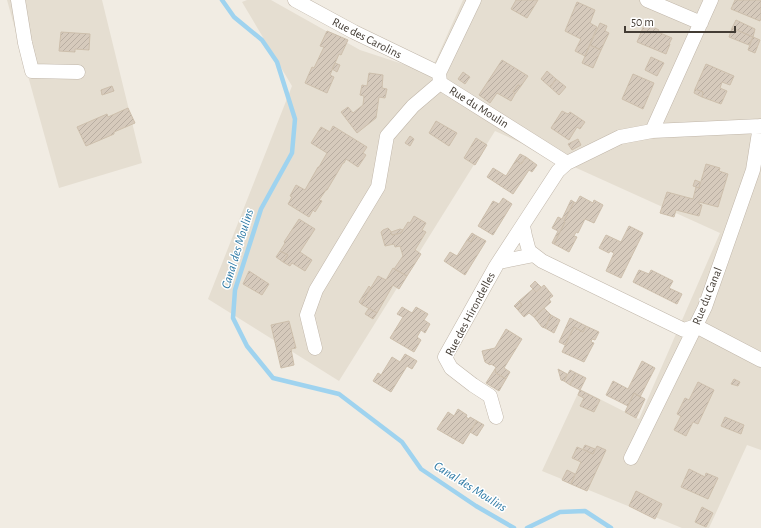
<svg xmlns="http://www.w3.org/2000/svg" width="761" height="528" font-family="'Alegreya Sans',sans-serif">
  <defs>
    <pattern id="building-hatch" width="6" height="6" patternUnits="userSpaceOnUse"><rect width="6" height="6" fill="#d6cabc"/><path d="M-1 1l2-2M0 6l6-6M5 7l2-2" fill="none" stroke="#b9aea2"/></pattern>
  </defs>
  <rect width="100%" height="100%" fill="#f1ece3"/>
  <path fill="#e5ded1" d="M7 0H102L142 163 59 188Z
    M247 0H271L360 50 430 73 463 0H761V450L747 445 709 528H682L542 471 580 389 639 419 720 233 495 131 339 381 208 299 292 86 242 2Z"/>
  <g fill="none" stroke-linecap="round" stroke-linejoin="round">
    <path stroke="#9fd3ef" stroke-width="4.5" d="M222 0 234 17 262 40 277 62 295 119 292 153 261 209 235 290 233 318 247 346 273 378 339 394 402 442 421 469 476 506 514 528
      M527 528 560 512 585 511 611 528"/>
  </g>
  <path fill="url(#building-hatch)" stroke="#cdbfac" d="M516 0H538L527 18 511 9Z
    M735 0H761V18L760 21 731 9Z
    M577 2 595 10 590 23 597 27 585 56 575 51 581 39 565 31Z
    M736 20 755 29 753 37 732 28Z
    M600 23 607 26 605 31 609 33 601 50 590 45Z
    M645 23 659 30 658 32 672 38 669 44H670L666 54 637 42Z
    M732 28 753 37 749 45 729 37Z
    M327 31 348 40 341 55 339 54 330 75 334 77 327 93 305 83 312 67 314 68 324 47 320 46Z
    M61 32 90 34 89 50 75 49V52L59 51Z
    M753 37 760 40 755 53 748 50Z
    M590 45 601 50 593 68 582 63Z
    M651 57 664 63 657 76 645 70Z
    M502 60 528 76 521 86 518 85 513 92 515 94 511 101 497 93 490 103 479 95Z
    M335 63 340 65 337 72 332 69Z
    M706 64 734 76 730 85 722 82 720 88 727 91 721 104 702 97 703 92 695 89Z
    M547 71 556 79 550 87 541 79Z
    M463 72 470 77 465 84 458 79Z
    M369 73 383 75 382 88 387 89 385 98 379 97 376 118 357 133 341 112 348 107 353 113 363 105 364 96 360 95 362 85 367 86Z
    M633 74 654 83 643 109 622 99Z
    M556 79 566 87 559 95 550 87Z
    M518 85 521 86 515 94 513 92Z
    M112 86 114 91 102 95 101 90Z
    M695 89 703 92 702 97 694 93Z
    M128 108 135 123 114 132V134L86 146 77 127 107 114 108 117Z
    M562 111 568 114 570 112 585 122 580 129 577 127 569 140 551 128Z
    M436 121 457 133 449 146 429 133Z
    M333 126 367 147 363 153 366 155 358 167 346 159 344 163H343L327 190H326L319 200 322 201 315 212 313 210 309 217 288 204 292 197 290 196 296 185 305 190 318 167H319L327 153 311 143 321 127 330 132Z
    M410 136 414 139 410 146 405 143Z
    M476 138 487 145 475 165 464 158Z
    M578 139 581 145 572 150 568 144Z
    M520 154 526 157 521 164 516 160Z
    M526 157 537 165 532 172 529 170 513 194 487 177 493 168 506 176 516 160 521 164Z
    M706 164 720 168 719 171 728 174 718 207 699 202V204L702 205 699 216 676 210 674 217 660 213 667 192 693 199 696 187 699 188Z
    M695 180 700 182 699 188 693 186Z
    M580 196 593 203 594 200 603 205 594 223 585 219 578 233 576 232 574 236 577 237 569 252 554 244 565 222 564 221 574 202 576 203Z
    M503 198 512 204 493 235 478 226 493 201 499 204Z
    M571 200 574 202 564 221 565 222 554 244 552 243 558 231 552 228 558 217 562 219Z
    M414 216 426 223 422 230 426 232 415 250 421 254 407 276 394 269 403 256 400 246 395 247 394 244 385 246 381 232 383 230 388 228 390 230 392 235 401 233 408 222 410 223Z
    M299 219 315 229 300 252 312 260 305 271 292 263 290 266 283 262 288 255 280 251 285 243 284 242Z
    M629 226 643 233 621 278 606 271 614 253 610 251 609 253 599 248 606 235 621 242Z
    M400 229 403 230 401 233 392 235 391 232Z
    M472 233 475 235 471 242 467 240Z
    M475 235 486 241 465 275 444 261 450 252 457 256 467 240 471 242Z
    M280 251 288 255 283 262 276 257Z
    M393 268 407 276 399 289 393 285 377 313 361 304 378 276 386 280Z
    M639 270 649 274 651 270 673 281 669 288 682 294 677 304 633 282Z
    M249 271 269 284 262 295 243 284Z
    M535 281 541 287 536 292 530 286Z
    M544 285 553 296 549 299 551 302 534 317 529 313 524 317 517 309 522 305 519 301 533 289 536 292Z
    M369 286 371 288 361 304 359 302Z
    M519 301 522 305 517 309 514 306Z
    M402 307 412 313 416 307 428 314 424 320 430 324 425 333 421 330 417 337 421 340 414 352 390 338 403 317 397 314Z
    M369 308 377 313 373 319 365 314Z
    M544 308 551 315 545 328 542 327 534 317Z
    M551 315 560 320 554 333 545 328Z
    M570 318 586 326 583 332 574 327 565 345 559 342Z
    M289 321 296 348 291 349 294 365 281 368 271 325Z
    M586 326 599 332 595 340 592 339 591 342 594 343 584 362 562 352 574 327 583 332Z
    M506 329 522 339 504 368 510 372 506 379 496 373 495 369 496 367 491 364 490 365 485 362 482 351 495 348Z
    M405 354 417 361 412 369 407 366 391 392 373 381 378 373 381 375 392 357 400 362Z
    M642 361 655 368 640 397 634 393 628 406 606 395 613 381 628 389Z
    M495 369 496 373 506 379 499 391 486 383Z
    M558 369 567 374 564 381 561 380Z
    M570 370 576 373 570 385 564 381Z
    M576 373 586 378 580 390 570 385Z
    M734 379 740 382 738 386 731 384Z
    M698 382 714 390 698 424 693 422 686 436 674 430 681 416 677 414 685 398 689 400Z
    M580 390 600 400 594 412 580 406 584 398 578 395Z
    M634 393 645 399 636 418 625 412Z
    M458 409 467 415 466 417 469 419 470 417 477 421 463 444 437 429 448 412 454 416Z
    M725 417 744 425 741 434 721 426Z
    M477 421 484 425 477 436 470 432Z
    M585 445 595 449 593 454 583 449Z
    M597 446 606 450 587 491 571 484 581 462 572 458 577 447 593 454Z
    M689 469 705 477 706 473 718 478 708 499 681 487Z
    M567 470 575 474 571 484 562 480Z
    M636 491 662 504 655 519 629 506Z
    M702 507 713 513 706 527 695 522Z"/>
  <g fill="none" stroke-linecap="round" stroke-linejoin="round">
    <g stroke="#c0b6a9" stroke-width="15">
      <path id="street" d="M18 0 25 43 32 71 78 72
        M295 0 354 32 439 73
        M647 0 701 23
        M440 82 439 73 474 0
        M652 131 711 0
        M523 226 525 236 529 251 542 261 684 330 696 326 761 360
        M499 262 534 255
        M315 348 307 315 316 290 378 187 387 136 413 106 440 83 567 163 620 137 652 131 761 126
        M496 417 490 396 473 385 451 368 445 357 496 266 558 171 567 163
        M631 458 705 307 753 170 760 126"/>
    </g>
    <use href="#street" stroke="#fff" stroke-width="14"/>
  </g>
  <g text-anchor="middle" dominant-baseline="central" stroke-width="3" stroke-linejoin="round" paint-order="stroke">
    <g font-size="12" fill="#433c34" stroke="#fff">
      <text transform="translate(367 38) rotate(27)">Rue des Carolins</text>
      <text transform="translate(479 107) rotate(32)">Rue du Moulin</text>
      <text transform="translate(707 296) rotate(-68)">Rue du Canal</text>
      <text transform="translate(470 314) rotate(-62)">Rue des Hirondelles</text>
    </g>
    <g font-size="13" font-style="italic" fill="#2e7aa5" stroke="#fff">
      <text transform="translate(238 249) rotate(-73)">Canal des Moulins</text>
      <text transform="translate(470 487) rotate(32)">Canal des Moulins</text>
    </g>
  </g>
  <path d="M625 26v6h110v-6" fill="none" stroke="#433c34" stroke-width="2"/>
  <text x="631" y="26" font-size="12" fill="#433c34" stroke="#ffffff" stroke-width="3" paint-order="stroke">50 m</text>
</svg>
